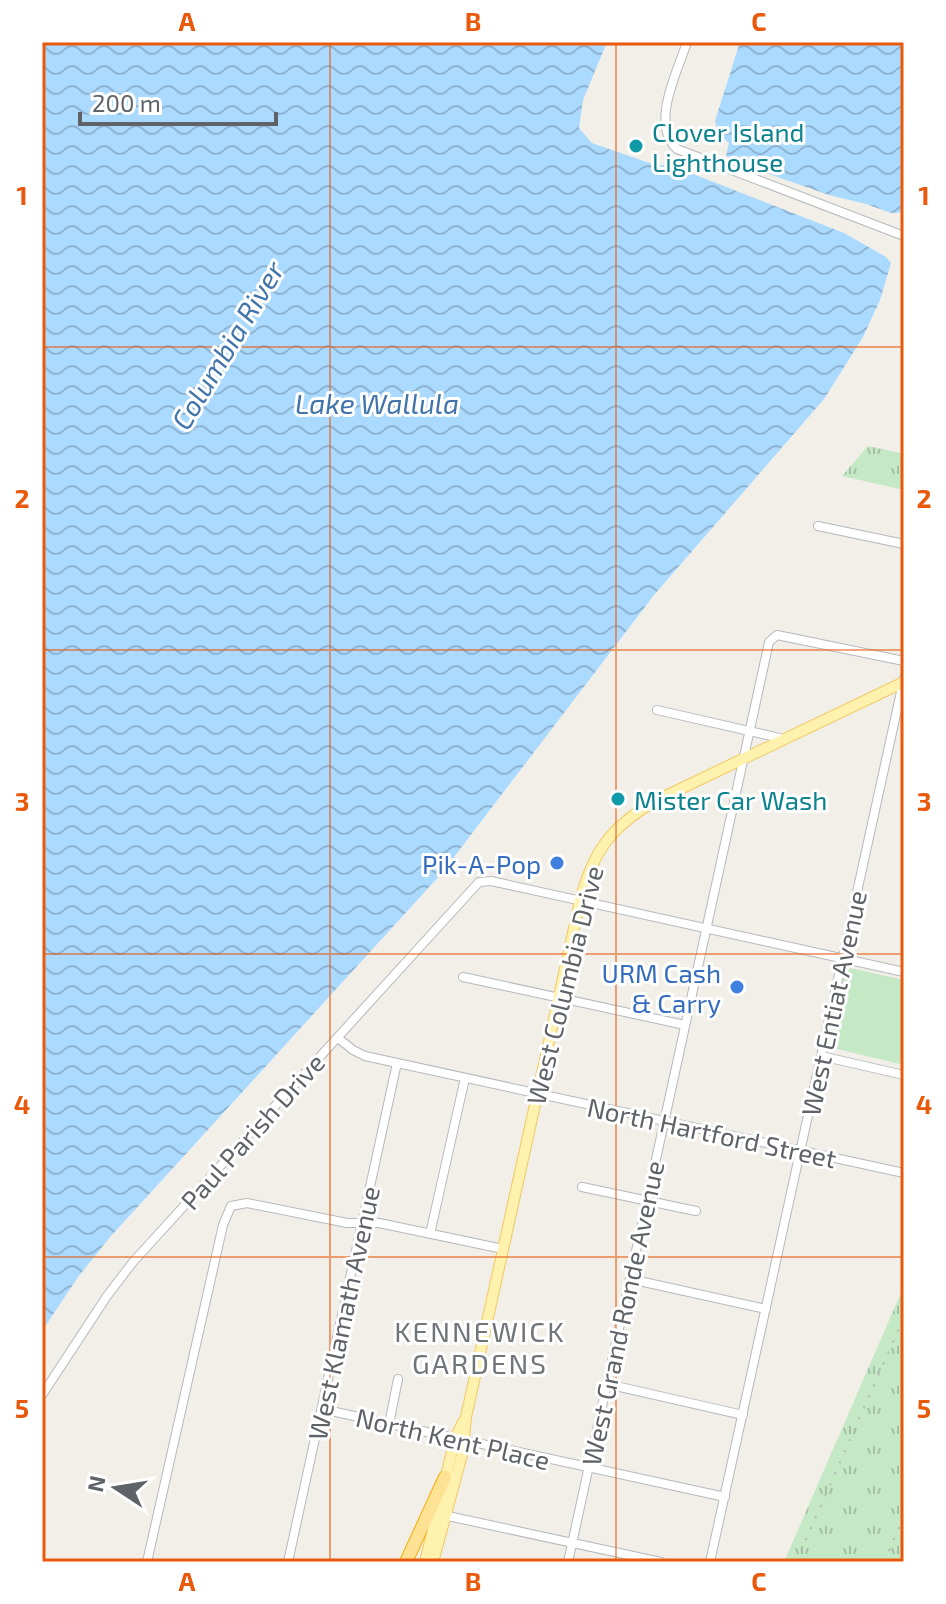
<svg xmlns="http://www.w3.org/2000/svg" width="946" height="1604" font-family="'Exo 2',sans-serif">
  <defs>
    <pattern id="grass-tufts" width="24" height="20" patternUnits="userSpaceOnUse" patternTransform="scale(2)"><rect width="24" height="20" fill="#c5e8c5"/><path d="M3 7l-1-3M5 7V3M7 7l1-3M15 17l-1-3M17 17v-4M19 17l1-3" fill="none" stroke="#a3c0a4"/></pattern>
    <pattern id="water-waves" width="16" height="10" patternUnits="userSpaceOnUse" patternTransform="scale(2)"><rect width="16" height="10" fill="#aadaff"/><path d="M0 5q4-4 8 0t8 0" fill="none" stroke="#8eb4d2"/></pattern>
  </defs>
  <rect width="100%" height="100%" fill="#f1efe8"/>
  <path fill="url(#grass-tufts)" d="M868 446 904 454V490L842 476Z
    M904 1286V1562H784Z"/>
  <path fill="#c5e8c5" d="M850 968 904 980V1065L829 1047 843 979Z"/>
  <path fill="url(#water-waves)" d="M42 42H607L583 100 579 128 592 143 658 166 664 165 693 174 844 233 886 257 891 263 880 300 863 337 824 399 654 595 441 874 111 1236 78 1277 42 1331Z
    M740 42H904V212L891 213 866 204 829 195 746 166 726 156 729 143 722 137V130L717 129 715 121Z"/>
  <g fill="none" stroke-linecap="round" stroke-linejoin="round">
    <g stroke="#b5b8bc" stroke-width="10">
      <path id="minor" d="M687 42C677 73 650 124 677 149L904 236
        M818 526 904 544
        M657 710 784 739
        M463 977 685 1025
        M338 1038 353 1050 365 1056 904 1173
        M821 1056 904 1075
        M582 1187 696 1211
        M430 1234 465 1078
        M630 1279 766 1309
        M607 1384 743 1415
        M42 1395 107 1296 133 1262 479 882 491 881 904 972
        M322 1409 725 1497
        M389 1424 398 1379
        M443 1515 661 1562
        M147 1562 223 1225 231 1206 247 1203 347 1223H379L503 1249
        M288 1562 397 1063
        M568 1562 769 642 777 635 904 661
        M710 1562 904 678"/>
    </g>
    <g stroke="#f2c960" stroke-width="12">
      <path id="major" d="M425 1562 455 1439 463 1422
        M433 1562 462 1455 466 1417 580 901C593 851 611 827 655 801L904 682"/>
    </g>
    <g stroke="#f9ab00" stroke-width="14">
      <path id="highway" d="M406 1562 445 1477"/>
    </g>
    <use href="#minor" stroke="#fff" stroke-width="8"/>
    <use href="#major" stroke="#fff2af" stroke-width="10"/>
    <use href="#highway" stroke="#fde293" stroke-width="12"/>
    <path stroke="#b6b7b8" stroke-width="2" stroke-dasharray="2 10" stroke-linecap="butt" d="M796 1562 904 1317
      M884 1562 904 1516"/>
  </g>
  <path fill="none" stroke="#e8590c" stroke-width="2" stroke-opacity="0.55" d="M330 42V1562M616 42V1562M42 347H904M42 650H904M42 954H904M42 1257H904"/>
  <g fill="#0f9aa8" stroke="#fff" stroke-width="3">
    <circle cx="636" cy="146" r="8"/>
    <circle cx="618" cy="799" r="8"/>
  </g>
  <g fill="#3f7fe0" stroke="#fff" stroke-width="3">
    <circle cx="557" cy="863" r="8"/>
    <circle cx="737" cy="987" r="8"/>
  </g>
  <g text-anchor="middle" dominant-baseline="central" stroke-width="6" stroke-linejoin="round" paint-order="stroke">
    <g font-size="26" fill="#0d838f" stroke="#fff" text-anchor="start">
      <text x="652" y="131">Clover Island<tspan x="652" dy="30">Lighthouse</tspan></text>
      <text x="634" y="799">Mister Car Wash</text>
    </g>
    <g font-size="26" fill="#366cbe" stroke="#fff" text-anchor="end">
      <text x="541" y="863">Pik-A-Pop</text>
      <text x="721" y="972">URM Cash<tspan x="721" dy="30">&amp; Carry</tspan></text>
    </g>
    <g font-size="26" fill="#5f6368" stroke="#fff">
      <text transform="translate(564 985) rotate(-76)">West Columbia Drive</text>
      <text transform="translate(833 1003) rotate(-78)">West Entiat Avenue</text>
      <text transform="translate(252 1131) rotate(-48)">Paul Parish Drive</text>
      <text transform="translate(712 1132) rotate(12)">North Hartford Street</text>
      <text transform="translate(343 1313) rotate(-78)">West Klamath Avenue</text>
      <text transform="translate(622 1313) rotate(-78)">West Grand Ronde Avenue</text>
      <text transform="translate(453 1438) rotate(13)">North Kent Place</text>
    </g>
    <g font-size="28" font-style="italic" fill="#4174aa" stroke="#fff">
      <text transform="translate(227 345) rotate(-59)">Columbia River</text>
      <text x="377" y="403">Lake Wallula</text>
    </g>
    <g font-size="28" letter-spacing="2" fill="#70757a" stroke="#fff">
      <text x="480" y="1331">KENNEWICK<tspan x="480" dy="32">GARDENS</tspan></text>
    </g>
  </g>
  <rect width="946" height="1604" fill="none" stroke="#ffffff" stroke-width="88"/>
  <g transform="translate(116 1488) rotate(282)" stroke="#ffffff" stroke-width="6" paint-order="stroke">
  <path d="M0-6L14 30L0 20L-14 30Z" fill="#5f6368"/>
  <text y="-12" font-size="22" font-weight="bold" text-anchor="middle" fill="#5f6368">N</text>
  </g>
  <path d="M80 112v12h196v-12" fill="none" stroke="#5f6368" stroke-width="4"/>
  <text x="92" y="112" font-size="24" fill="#5f6368" stroke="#ffffff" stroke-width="6" paint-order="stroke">200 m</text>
  <rect x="44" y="44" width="858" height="1516" fill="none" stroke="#e8590c" stroke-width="3"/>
  <g font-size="26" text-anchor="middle" font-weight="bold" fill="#e8590c">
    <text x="187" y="31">A</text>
    <text x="473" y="31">B</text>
    <text x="759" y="31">C</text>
    <text x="22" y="205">1</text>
    <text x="924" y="205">1</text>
    <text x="22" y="508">2</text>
    <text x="924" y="508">2</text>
    <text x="22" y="811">3</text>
    <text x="924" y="811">3</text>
    <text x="22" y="1114">4</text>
    <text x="924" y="1114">4</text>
    <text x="22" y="1418">5</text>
    <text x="924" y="1418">5</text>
    <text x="187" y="1591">A</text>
    <text x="473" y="1591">B</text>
    <text x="759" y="1591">C</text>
  </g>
</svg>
